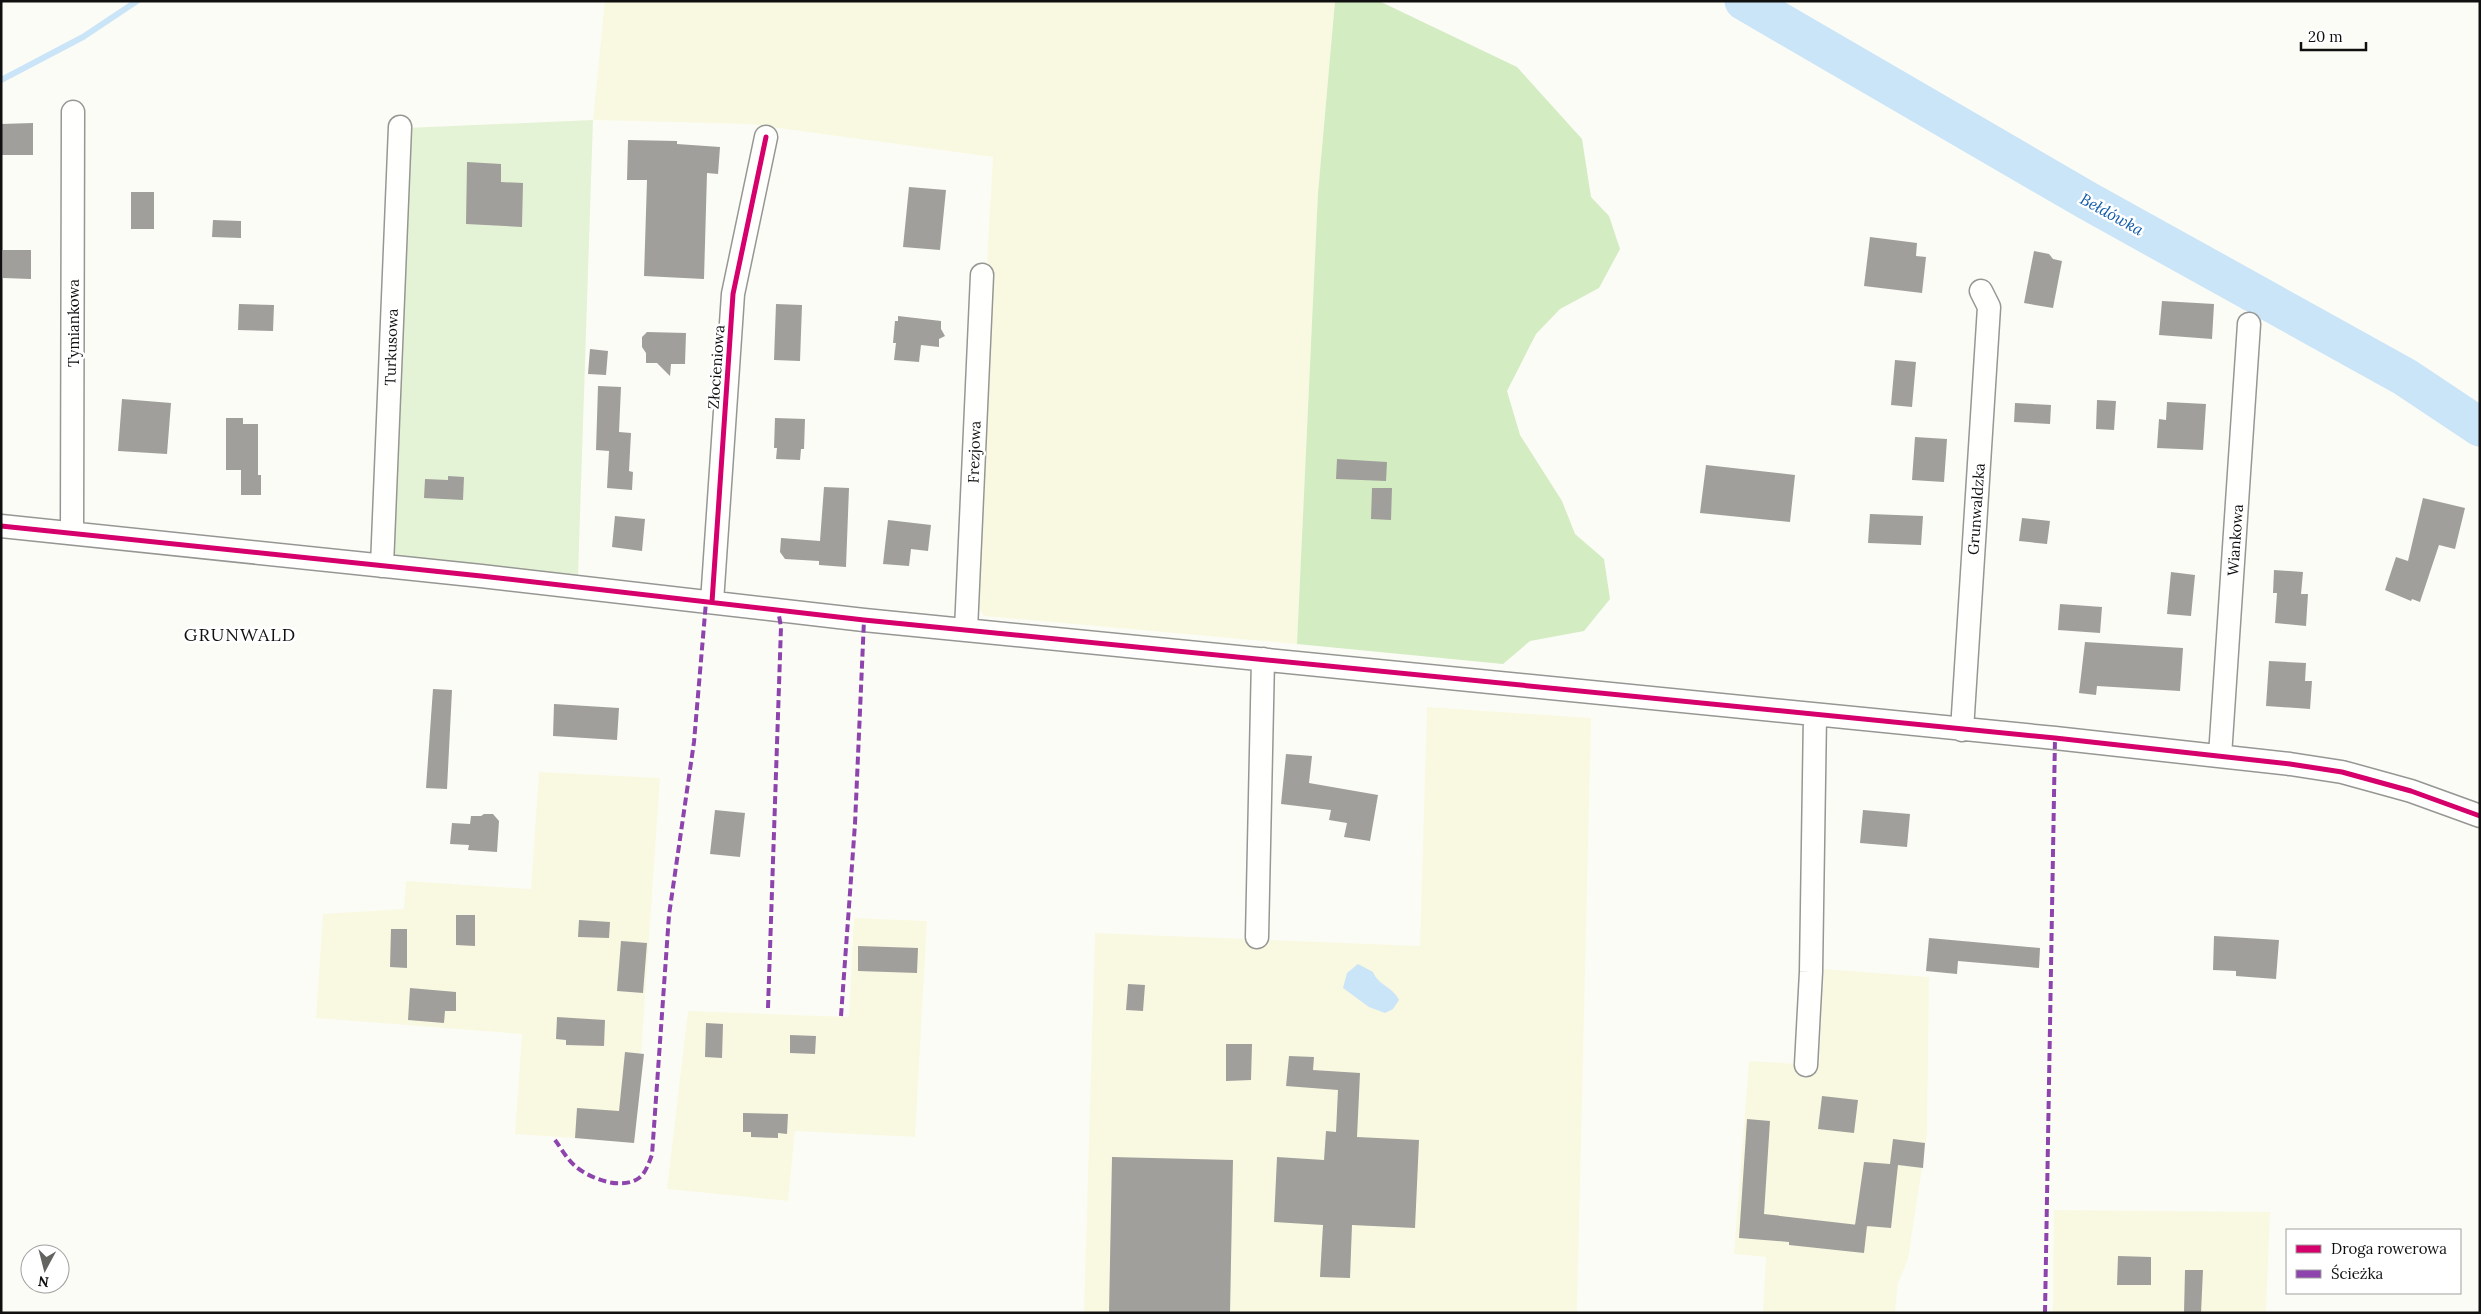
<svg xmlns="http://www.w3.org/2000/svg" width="2481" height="1314" font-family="Lora,serif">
  <rect width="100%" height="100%" fill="#fcfcf6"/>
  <path fill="#f9f9e2" d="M605 1H1335L1318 193 1297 644 984 616 977 604 988 243 993 157 750 124 593 120Z
    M1427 707 1591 718 1577 1313H1084L1095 933 1420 946Z
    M539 772 660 778 635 1142 515 1134 522 1034 316 1018 323 914 404 909 406 881 531 889Z
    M854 918 927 921 915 1137 795 1131 788 1201 667 1189 688 1011 849 1017Z
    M1824 969 1929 977 1927 1135 1908 1259 1898 1283 1895 1313H1763L1766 1257 1734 1254 1749 1061 1819 1065Z
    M2054 1210 2270 1212 2266 1313H2053Z"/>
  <path fill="#e4f3d5" d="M593 120 578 576 402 558 387 549 406 128Z"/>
  <path fill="#d3ecc2" d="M1335 1H1379L1517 67 1582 139 1591 197 1609 216 1620 249 1599 288 1560 309 1536 334 1507 391 1520 435 1562 501 1575 534 1604 559 1610 599 1584 631 1530 641 1503 664 1297 644 1318 193Z"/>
  <path fill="#cae4f8" d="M1358 964 1373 972C1378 985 1393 987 1399 1000L1393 1009 1385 1013 1369 1007 1343 988 1347 973Z"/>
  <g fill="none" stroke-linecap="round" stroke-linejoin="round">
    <path stroke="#cae4f8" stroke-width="6" d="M1 80 83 37 137 1"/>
    <path stroke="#cae4f8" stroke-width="39" d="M1744 1 2088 201 2405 377 2480 427"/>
  </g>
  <path fill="#a09f9b" d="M33 123V155H1V124Z
    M628 140 677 141V144L720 147 718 174 707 173 704 279 644 276 647 180H627Z
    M467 162 501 164V182L523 183 522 227 466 224Z
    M909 187 946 190 940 250 903 247Z
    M131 192H154V229H131Z
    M213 220 241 221V238L212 237Z
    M1870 237 1917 243 1916 256 1926 257 1922 293 1864 286Z
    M3 250H31V279L3 278Z
    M2034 251 2049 254 2053 259 2062 261 2053 308 2024 303Z
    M2162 301 2214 304 2212 339 2159 335Z
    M239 304 274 305 273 331 238 330Z
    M776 304 802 305 800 361 774 360Z
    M898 316 941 321V329L945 336 939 339V347L921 345 919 362 894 360 896 343H893L895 321H898Z
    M647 332 686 333 685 364H671L670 376 657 363H646V353L642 347V337Z
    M590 349 608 351 606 375 588 374Z
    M1895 360 1916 362 1912 407 1891 405Z
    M598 386 621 387 619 432 631 433 629 471 633 472 632 490 607 488 609 451 596 450Z
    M122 399 171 403 167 454 118 451Z
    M2097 400 2116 401 2114 430 2096 429Z
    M2167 402 2206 404 2203 450 2157 448 2159 419 2166 420Z
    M2015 403 2051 405 2050 424 2014 422Z
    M226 418H243V424H258V475H261V495H241V470H226Z
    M775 418 805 419 804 449H801L800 460 776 459 777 448H774Z
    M1915 437 1947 439 1944 482 1912 480Z
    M1337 459 1387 462 1386 481 1336 479Z
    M1706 465 1795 475 1790 522 1700 513Z
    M448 476 464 477 463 500 424 498 425 479 448 480Z
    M824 487 849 488 846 567 819 565V561L785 559 780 552 781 538 820 541Z
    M1372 488H1392L1391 520 1371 519Z
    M2423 498 2465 508 2455 549 2439 545 2420 602 2412 599 2411 601 2385 590 2396 557 2408 561Z
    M1870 514 1923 516 1921 545 1868 543Z
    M615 516 645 519 642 551 612 547Z
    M2022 518 2050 521 2047 544 2019 541Z
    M888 520 931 525 928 551 911 549 909 566 883 564Z
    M2274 570 2303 572 2301 594H2308L2306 626 2275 623 2277 593H2273Z
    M2171 572 2195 575 2191 616 2167 614Z
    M2060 604 2102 607 2100 633 2058 630Z
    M2085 642 2183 648 2180 691 2097 686 2096 695 2079 693Z
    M2269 661 2306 663 2305 681H2312L2310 709 2266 706Z
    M433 689 452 690 447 789 426 788Z
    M554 704 619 708 617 740 553 736Z
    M1286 754 1312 756 1309 783 1378 795 1370 841 1344 837 1347 823 1329 820 1331 810 1281 804Z
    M715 810 745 813 740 857 710 854Z
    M1863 810 1910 814 1907 847 1860 843Z
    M484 814H493L499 821 497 852 468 850 469 845 450 844 452 823 470 824 471 816H481Z
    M456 915H475V946L456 945Z
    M579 920 610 922 609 938 578 937Z
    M391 929H407V968L390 967Z
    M2214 936 2279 940 2276 979 2236 976V971L2213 970Z
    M1929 938 2040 948 2039 968 1958 961 1957 974 1926 971Z
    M621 941 647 943 643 993 617 991Z
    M858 946 918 948 917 973 858 971Z
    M1128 984 1145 985 1143 1011 1126 1010Z
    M410 988 456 992V1011H445L444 1023 408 1020Z
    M557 1017 605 1020 604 1046 566 1045V1040L556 1039Z
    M706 1023 723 1024 722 1058 705 1057Z
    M790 1035 816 1036 815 1054 790 1053Z
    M1226 1044H1252L1251 1080 1226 1081Z
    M625 1052 644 1054 634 1143 575 1138 577 1108 619 1111Z
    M1289 1056 1314 1057 1313 1070 1360 1073 1357 1137 1419 1140 1415 1228 1352 1225 1350 1278 1320 1277 1323 1225 1274 1222 1277 1157 1324 1160 1326 1131 1336 1132 1338 1090 1286 1086Z
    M1822 1096 1858 1100 1854 1133 1818 1129Z
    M743 1113 788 1114 787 1134 778 1133V1138L751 1137V1132H743Z
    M1747 1119 1770 1121 1764 1214 1867 1226 1864 1253 1789 1245V1242L1739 1238Z
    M1893 1139 1925 1143 1923 1168 1898 1165 1891 1228 1855 1225 1864 1162 1890 1164Z
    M1112 1157 1233 1160 1230 1313H1109Z
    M2118 1256 2151 1257V1285H2117Z
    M2185 1270H2203L2201 1313H2184Z"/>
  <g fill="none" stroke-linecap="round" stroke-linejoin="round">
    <g stroke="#969694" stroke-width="25">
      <path id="minor" d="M1 526 481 576 864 620 2055 738 2290 764 2342 772 2411 791 2480 816
        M72 533 73 112
        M382 566 400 127
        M712 602 733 294 766 137
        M966 630 982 275
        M1962 730 1989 307 1981 291
        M2220 756 2249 324
        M1257 937 1263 659
        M1806 1065 1811 972 1815 715"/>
    </g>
    <use href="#minor" stroke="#fffffe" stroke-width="22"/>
    <path stroke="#8e44ad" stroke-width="4" stroke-dasharray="8 4" stroke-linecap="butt" d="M768 1008 781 627 778 610
      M841 1016 855 824 864 620
      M555 1140C561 1148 567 1159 574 1165 588 1178 621 1191 639 1178 646 1173 649 1162 652 1155L669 915 694 742 706 602
      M2045 1313 2055 738"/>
    <g stroke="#fff" stroke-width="8">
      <path id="cycleway" d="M1 526 481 576 864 620 2055 738 2290 764 2342 772 2411 791 2480 816
        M712 602 733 294 766 137"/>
    </g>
    <use href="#cycleway" stroke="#d6006c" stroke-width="5"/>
  </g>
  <g text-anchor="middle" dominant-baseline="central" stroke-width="5" stroke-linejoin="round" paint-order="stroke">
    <g font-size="15" fill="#101010" stroke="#fff">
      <text transform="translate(73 323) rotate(-90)">Tymiankowa</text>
      <text transform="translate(391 347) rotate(-88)">Turkusowa</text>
      <text transform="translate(716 367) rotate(-86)">Złocieniowa</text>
      <text transform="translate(974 452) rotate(-88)">Frezjowa</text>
      <text transform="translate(1976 509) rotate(-86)">Grunwaldzka</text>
      <text transform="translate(2235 540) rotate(-86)">Wiankowa</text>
    </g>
    <g font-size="16" font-style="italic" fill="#115aaa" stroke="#fff">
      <text transform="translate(2112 214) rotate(29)">Bełdówka</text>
    </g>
    <g font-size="18" letter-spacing="1" fill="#101010" stroke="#fff">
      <text x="240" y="634">GRUNWALD</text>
    </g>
  </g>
  <rect width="2481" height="1314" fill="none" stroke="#101010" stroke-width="5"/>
  <rect x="2286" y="1229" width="175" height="65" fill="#ffffff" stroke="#9f9f9f"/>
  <rect x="2296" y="1245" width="25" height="8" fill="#d6006c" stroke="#9f9f9f"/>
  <text x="2331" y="1254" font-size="15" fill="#101010">Droga rowerowa</text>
  <rect x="2296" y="1270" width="25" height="8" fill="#8e44ad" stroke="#9f9f9f"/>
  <text x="2331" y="1279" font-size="15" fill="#101010">Ścieżka</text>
  <g transform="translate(45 1269) rotate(187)"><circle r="24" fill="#ffffff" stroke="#9f9f9f"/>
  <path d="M0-4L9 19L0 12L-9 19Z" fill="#636360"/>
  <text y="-8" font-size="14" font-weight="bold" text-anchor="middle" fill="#101010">N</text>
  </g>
  <path d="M2301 42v8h65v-8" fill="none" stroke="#101010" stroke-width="2.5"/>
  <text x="2308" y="42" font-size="15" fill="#101010" stroke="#ffffff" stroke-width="4" paint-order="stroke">20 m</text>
</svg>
